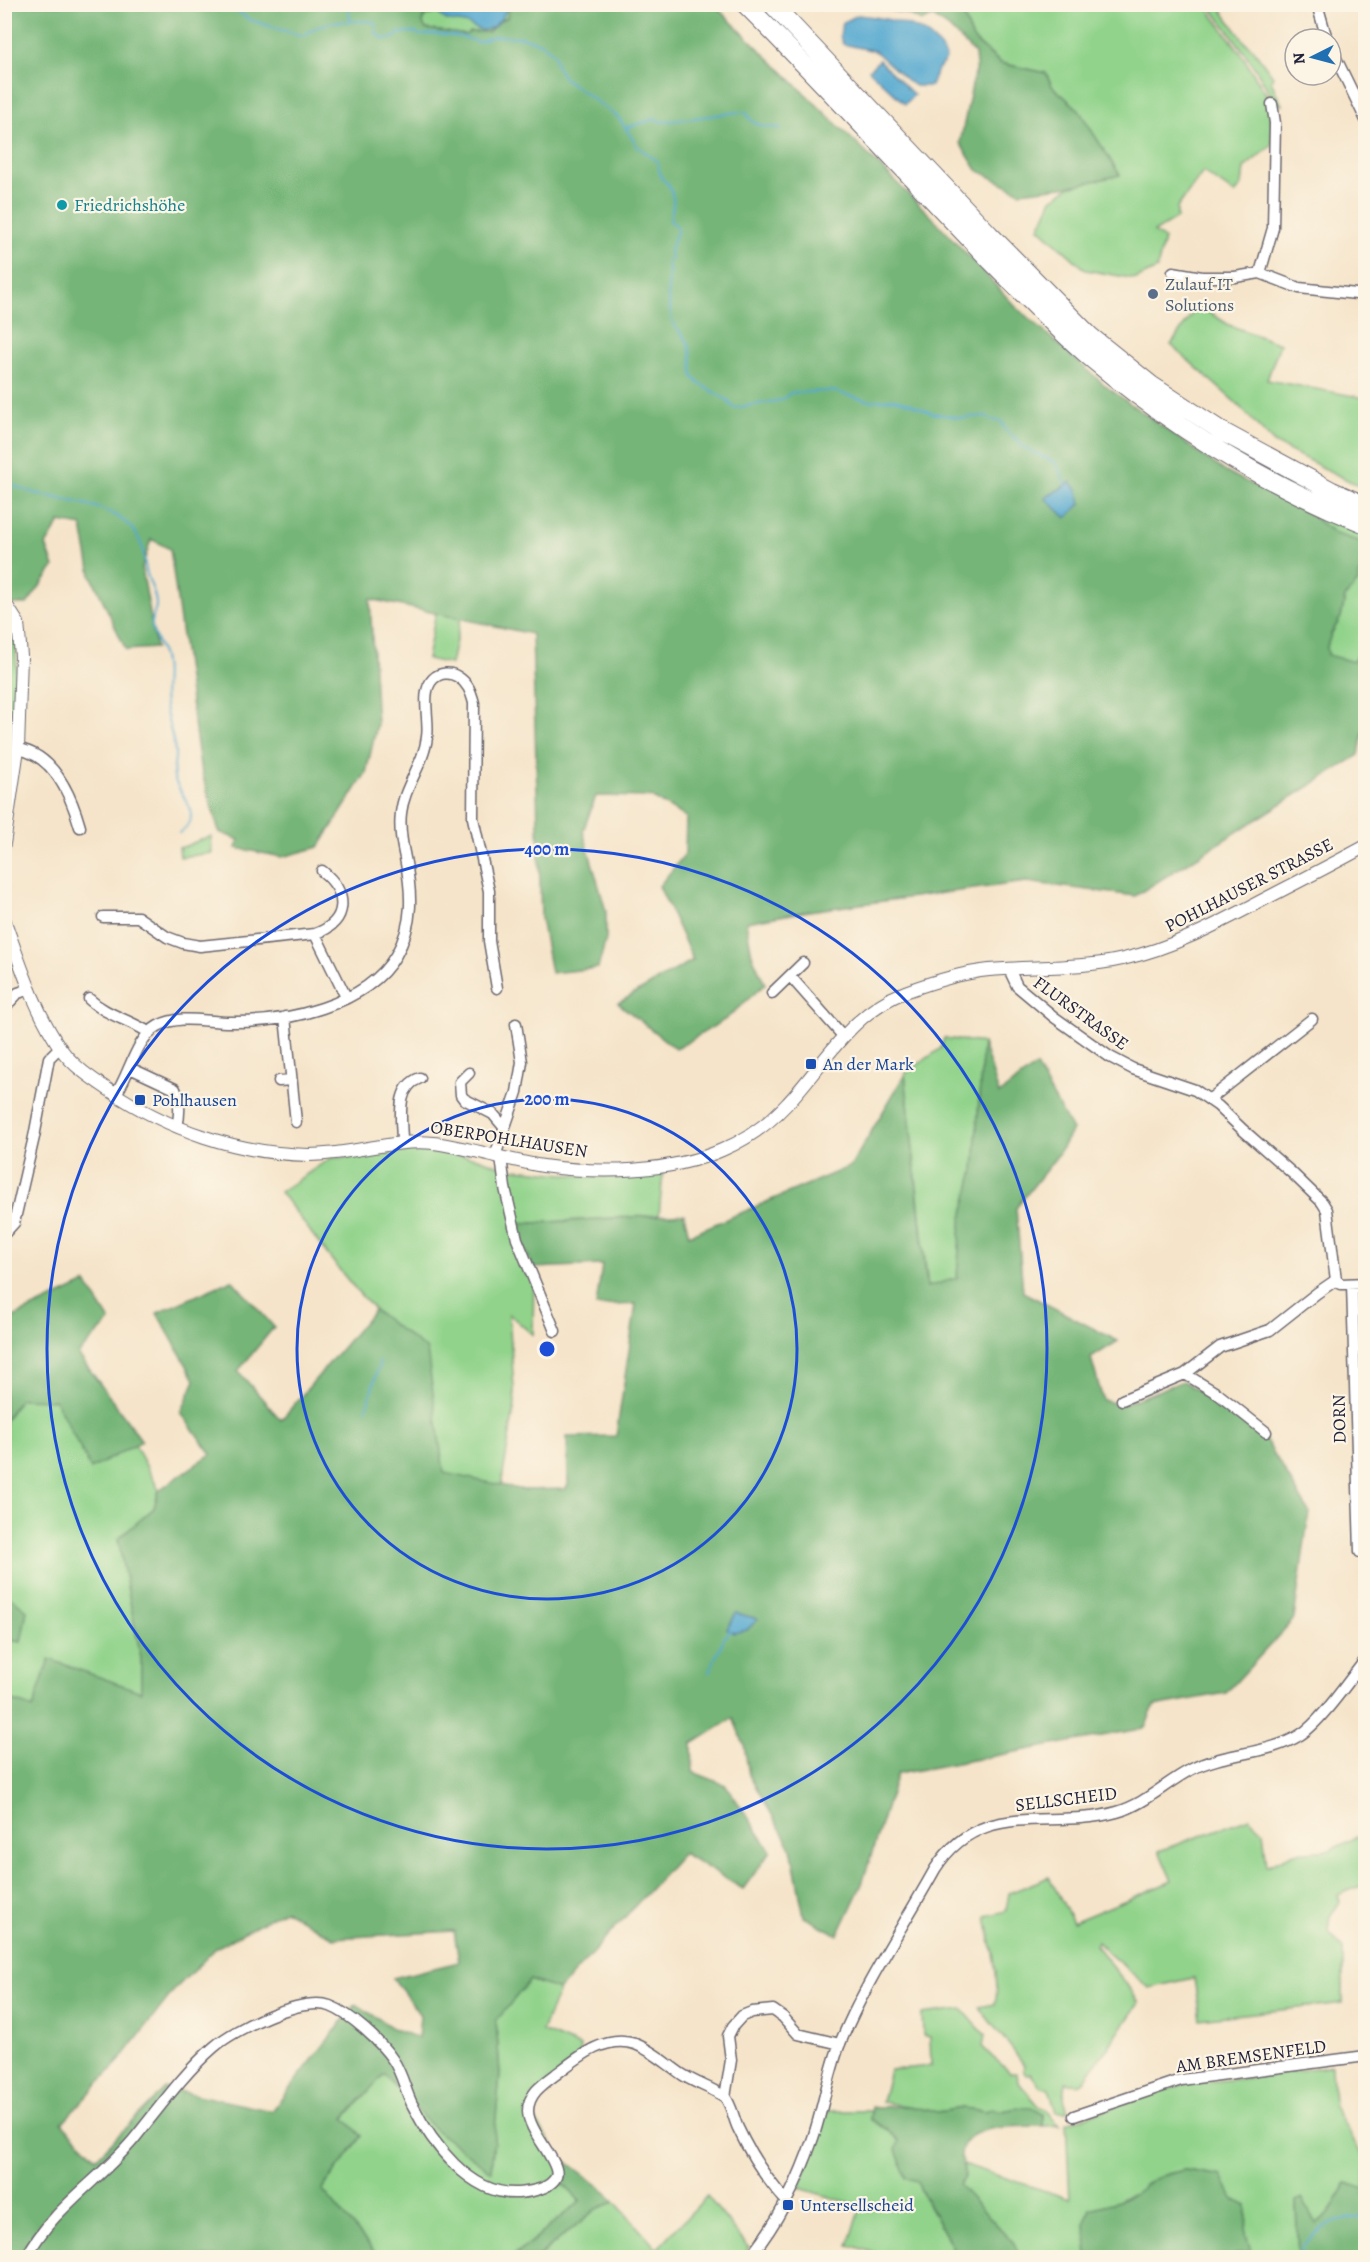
<svg xmlns="http://www.w3.org/2000/svg" width="1370" height="2262" font-family="Alegreya,serif">
  <rect width="100%" height="100%" fill="#fcf5e5"/>
  <filter id="ink" filterUnits="userSpaceOnUse"><feTurbulence type="fractalNoise" baseFrequency=".0167" numOctaves="2"/><feDisplacementMap in="SourceGraphic" scale="12" xChannelSelector="R" yChannelSelector="G"/><feConvolveMatrix kernelMatrix="1 2 1 2 8 2 1 2 1" color-interpolation-filters="sRGB"/></filter>
  <filter id="wash" filterUnits="userSpaceOnUse"><feTurbulence type="fractalNoise" baseFrequency=".008" numOctaves="4" result="noise"/><feDisplacementMap in="SourceGraphic" scale="24" xChannelSelector="R" yChannelSelector="G"/><feGaussianBlur stdDeviation="1.35" result="paint"/><feColorMatrix in="noise" values="0 0 0 0 0 0 0 0 0 0 0 0 0 0 0 0 0 1.4 0 .05"/><feComposite in="paint" operator="in"/></filter>
  <g filter="url(#wash)">
    <rect width="100%" height="100%" fill="#f5e4c9"/>
    <path fill="#91d38b" stroke="#5a7a63" stroke-width="1.5" d="M437 5H509L507 18 501 20 488 32H470L466 35 426 29 422 22C426 13 434 13 437 5Z
      M970 5H1205L1240 52 1268 97 1271 105 1272 145 1244 168 1242 185 1235 194 1203 172 1177 208V218L1154 232 1164 239 1157 269 1136 279 1086 270 1039 228 1052 199 1071 186 1119 175 1078 109 1052 86 1046 73 1001 63 973 39 964 17Z
      M1209 5H1218L1244 41 1253 49 1273 76 1271 81 1282 105 1274 103C1258 67 1232 36 1209 5Z
      M1198 305 1229 325 1280 344 1267 380 1365 398V489L1274 443 1236 403 1171 345Z
      M1301 508 1365 536V642L1353 662 1328 655 1327 646 1331 634 1341 617 1345 597 1358 582 1336 534Z
      M4 612C23 641 15 681 14 714L5 711Z
      M436 612 461 617 451 664 427 659Z
      M211 837 212 853 180 857 179 848C191 846 199 838 211 837Z
      M944 1038 983 1043 974 1170 961 1222 957 1279 928 1288 905 1074 941 1048Z
      M419 1149 478 1158 506 1168 593 1177 663 1173 659 1215 518 1224 534 1268 533 1335 509 1314 515 1404 501 1486 443 1474 426 1350C409 1336 387 1324 372 1307 338 1272 311 1231 280 1192L331 1158 374 1156Z
      M20 1399H55L91 1468 135 1445 159 1490 154 1508 118 1540 141 1658V1692L50 1660 33 1708 5 1698V1639L21 1642 27 1610 5 1593V1421Z
      M1249 1818 1263 1831 1267 1866 1294 1853 1331 1850 1365 1833V1884L1338 1895 1340 1902 1330 1916 1328 1931 1343 1949V2003L1200 2019 1194 1978 1149 1988C1132 1972 1113 1959 1097 1942L1095 1945 1125 1982 1139 2003 1084 2081 1079 2084 1066 2082 1064 2098 1068 2112H1056L1049 2089 1040 2086 1030 2073 1026 2075 1023 2070 1024 2065C1010 2044 994 2028 979 2007L995 2004C1001 1979 990 1942 986 1916L1006 1911 1009 1893 1049 1877 1073 1922 1172 1881 1159 1851Z
      M530 1980 559 1990 542 2031 581 2047 579 2063 540 2094 535 2119 558 2155 560 2181 580 2201 512 2257 379 2258 322 2189 362 2136 344 2119 384 2073 434 2129 491 2171 500 2074 496 2020Z
      M962 2009 985 2035 983 2047C991 2058 1001 2062 1010 2073H1016L1020 2084 1039 2106 1046 2109 1051 2117 1060 2125 1043 2126V2114C1039 2112 1033 2108 1028 2107 1016 2106 1004 2115 992 2108L986 2111 963 2108 937 2112 882 2102 890 2070 931 2066 930 2037 923 2035 922 2014Z
      M1332 2065 1334 2106 1365 2161V2189L1347 2183 1329 2213 1316 2225 1302 2198 1296 2201 1298 2257H1231L1232 2255 1250 2252 1246 2235 1247 2206 1233 2200 1221 2176 1185 2170 1167 2174 1146 2183 1137 2194 1123 2198 1111 2204 1090 2209 1085 2222 1087 2258 1020 2257 1019 2254 958 2185 965 2177 963 2164 1070 2199 1066 2123 1183 2084 1268 2076Z
      M826 2111H871L870 2119 887 2129 899 2141 923 2195 953 2248 949 2257H888L849 2245 861 2206 799 2188Z
      M707 2196 749 2248 739 2258H537L596 2209 615 2202 657 2249Z"/>
    <path fill="#74b577" stroke="#4b6c59" stroke-width="1.5" fill-rule="evenodd" d="M4 5H437L434 14 424 16 422 22 426 29 466 35 470 32H488L501 20 507 18 509 5H714L933 218 1015 306 1107 387 1226 472 1301 508 1336 534 1362 542V562L1358 582 1345 597 1341 617 1331 634 1327 646 1328 655 1353 662 1365 643V719L1359 755 1135 896 1026 882 809 911 746 922 752 955 765 984 726 1019 676 1049 618 1003 693 960 659 886 685 854 686 817 651 797 596 796 583 831 606 911V939L598 968 551 973 541 918 532 634 370 599 377 725 366 773 319 847 282 857 236 848 239 840 219 832 200 766 170 549 151 539 142 568 156 648 126 650 91 575 82 526 60 522 46 545 54 567 27 604H5Z
      M863 5H970L964 17 973 39 1000 63 1046 73 1052 86 1078 109 1120 175 1071 186 1020 192 977 170 960 143 976 66 975 54 949 28 933 17 922 21 905 13Z
      M983 1043 999 1094 1036 1066 1072 1130 1057 1156 1016 1208 1023 1292 1118 1341 1091 1358 1103 1400 1121 1405 1183 1381 1239 1417 1264 1437 1309 1512 1294 1619 1226 1693 1154 1706 1145 1728 897 1774 862 1884 838 1935 804 1917 791 1848 749 1775 744 1745 733 1718 692 1744 693 1772 726 1785 771 1851 743 1889 683 1853 559 1990 530 1980 496 2021 500 2074 491 2171 434 2129 384 2074 344 2118 362 2136 322 2189 379 2257 5 2258V1698L33 1708 49 1659 141 1692V1658L118 1539 154 1508 159 1490 211 1454 181 1413 195 1380 157 1313 232 1280 274 1327 238 1371 281 1420 374 1310 427 1350 444 1473 524 1490 565 1489 568 1485 567 1437 616 1436 636 1304 596 1306 602 1265 534 1268 521 1240 518 1224 684 1214 689 1235 851 1166 905 1074 927 1287 957 1278 961 1222 974 1170ZM284 1910 334 1938 454 1931 459 1962 393 1978 420 2015 418 2038 394 2029 356 2004 272 2111 165 2088 96 2158 62 2123 121 2059 175 1989 216 1948Z
      M86 1283 110 1321 78 1354 142 1441 91 1469 55 1400 20 1399 4 1421 5 1321Z
      M5 1593 27 1610 21 1642 5 1639Z
      M908 2106 937 2112 963 2108 986 2111 992 2108C1004 2115 1016 2106 1028 2107 1033 2108 1039 2112 1043 2114V2126C1020 2127 963 2122 961 2154 961 2161 964 2170 965 2177L959 2185 1014 2243 1020 2257H949L953 2248 916 2181 906 2178 896 2150 899 2141 887 2129 870 2119 872 2107Z
      M558 2155 607 2192 615 2202 596 2209 537 2257 512 2258 580 2201 560 2181Z
      M1185 2170 1222 2176 1233 2199 1247 2206 1246 2235 1251 2252 1232 2255 1231 2258 1087 2257 1085 2222 1090 2209C1106 2205 1121 2201 1135 2194 1140 2192 1142 2188 1145 2185 1156 2176 1172 2173 1185 2170Z
      M1347 2183 1365 2189V2257H1298L1296 2201 1302 2198 1316 2224 1329 2213Z"/>
    <path fill="#54a9d0" stroke="#3b6686" stroke-width="1.5" d="M440 5V4L508 5C505 16 495 30 482 30 476 30 470 24 464 23 453 21 446 23 438 13Z
      M858 15C889 18 934 25 946 59L936 72 931 86H915L909 82 875 51 843 44 840 36 842 23Z
      M879 60 914 95 905 104 869 70Z
      M1071 482 1078 491 1081 504 1066 518 1045 498Z
      M736 1613 758 1619 747 1630 733 1633 727 1629Z"/>
    <g fill="none" stroke-linecap="round" stroke-linejoin="round">
      <path stroke="#54a9d0" stroke-width="2" d="M226 4 250 20 302 36C310 31 319 26 328 23 332 21 371 21 375 22L376 33 384 39 394 38 399 33 414 32 419 35 435 34 463 37 478 42 495 36 521 37 541 43 554 54 557 67 564 78 619 118 637 146 657 161 661 178 668 184 673 196V206L670 221 676 225 678 229 670 250 671 259 667 262 669 269 668 295 672 321 688 343 691 354 693 377 700 384 727 400 734 408 782 400 790 393 832 391 870 401 894 399 909 403 932 413 961 418 986 416 990 420 1001 421 1006 431 1017 439 1023 447 1056 463C1059 470 1063 476 1066 484
        M347 4 351 22
        M626 128 654 119 663 122 739 112 747 113C751 127 769 127 781 128
        M4 480C42 505 105 494 134 531 145 545 143 559 147 574 150 585 156 593 156 605 156 611 152 616 152 622 151 633 157 639 160 648 169 669 162 686 165 706 167 721 173 735 175 751 176 760 172 769 174 778 180 796 206 817 179 833
        M366 1409 380 1362
        M709 1672 724 1638 730 1631
        M1302 2258 1301 2248C1316 2231 1336 2216 1359 2218L1366 2211"/>
    </g>
  </g>
  <g filter="url(#ink)">
    <g fill="none" stroke-linecap="round" stroke-linejoin="round">
      <g stroke="#6c666d" stroke-width="13">
        <path id="minor" d="M1317 4 1327 39
          M1331 48 1366 120
          M1173 272 1202 277H1235L1260 273 1299 288 1366 295
          M1260 273 1273 228 1275 123 1272 104
          M18 749C54 755 71 795 80 827
          M103 917H138L167 937 183 943 200 946 315 934C350 921 348 892 322 871
          M315 934 346 997
          M1009 969 1017 986 1054 1017 1110 1057 1133 1069 1195 1090 1218 1106 1243 1130 1292 1173 1322 1202 1327 1210 1336 1280
          M790 976 843 1036
          M772 993 803 963
          M89 999C106 1015 130 1020 150 1033
          M4 1008 18 993 30 989
          M285 1017 296 1122
          M130 1068 175 1089C181 1102 180 1114 177 1127
          M469 1073 460 1082 461 1095 464 1099 493 1114 504 1127
          M279 1081 291 1080
          M116 1094C130 1074 135 1039 158 1026 180 1014 206 1022 230 1022 284 1023 367 1006 396 955 414 924 412 892 405 858 402 844 399 829 401 813 404 786 424 764 427 737 430 720 420 692 433 679 440 672 451 672 458 677 468 683 471 692 474 703L473 818 489 891V941L497 988
          M1210 1099 1312 1019
          M402 1142C402 1120 394 1088 420 1078
          M495 1156 517 1092 522 1062 516 1024
          M501 1157 505 1188 517 1239 555 1331
          M4 1234 14 1223 34 1137 49 1058 60 1047
          M1336 1280 1341 1284 1366 1283
          M1352 1284 1360 1552
          M1185 1374 1218 1394 1266 1432
          M1122 1400 1185 1374 1220 1347 1270 1330 1317 1293 1336 1280
          M725 2097 731 2060 728 2036 733 2026 742 2016 752 2012 773 2010 783 2017 798 2034 840 2044
          M1074 2116 1181 2080 1366 2056
          M26 2258C52 2207 104 2178 138 2134 162 2104 186 2071 214 2047 236 2028 302 1996 330 2006 351 2014 381 2042 393 2060 402 2073 405 2090 412 2104 431 2142 470 2196 518 2193 530 2192 550 2189 556 2177 562 2163 528 2132 528 2111 528 2094 543 2084 555 2075 577 2058 605 2034 635 2044 652 2050 668 2065 683 2075 697 2084 712 2088 725 2097 732 2106 733 2117 738 2128 751 2156 766 2179 787 2202
          M749 2258C779 2222 798 2182 813 2138 823 2108 828 2076 839 2046 864 1984 903 1927 935 1869 981 1797 1048 1831 1117 1812 1146 1804 1166 1782 1192 1769 1225 1752 1268 1755 1300 1735 1320 1723 1350 1679 1366 1659"/>
      </g>
      <g stroke="#6c666d" stroke-width="14">
        <path id="tertiary" d="M4 601 18 623 21 656 18 749 4 844
          M4 919C20 963 34 1010 61 1049 73 1066 91 1078 109 1090 167 1129 238 1154 309 1155 351 1155 391 1139 434 1143 471 1148 506 1160 543 1166 598 1174 670 1173 722 1150 746 1140 768 1124 786 1105 824 1065 850 1013 905 992 932 982 960 973 989 970 1033 966 1079 969 1123 959 1172 948 1216 925 1261 901 1296 883 1331 865 1366 846"/>
      </g>
      <g stroke="#6c666d" stroke-width="20">
        <path id="motorway" d="M745 4C829 88 908 175 990 260 1023 293 1055 328 1091 358 1173 427 1266 485 1366 524
          M772 4 990 235 1090 336 1151 385 1223 432 1332 491 1366 506"/>
      </g>
      <use href="#minor" stroke="#fff" stroke-width="10"/>
      <use href="#tertiary" stroke="#fff" stroke-width="12"/>
      <use href="#motorway" stroke="#fff" stroke-width="18"/>
    </g>
  </g>
  <g fill="none" stroke="#1d4ed8" stroke-width="3">
    <circle cx="547" cy="1349" r="250"/>
    <circle cx="547" cy="1349" r="500"/>
  </g>
  <circle fill="#0f9aa8" stroke="#fcf5e5" stroke-width="2" cx="62" cy="205" r="6"/>
  <circle fill="#5c6f8a" stroke="#fcf5e5" stroke-width="2" cx="1153" cy="294" r="6"/>
  <g fill="#1a4fb4" stroke="#fcf5e5" stroke-width="2">
    <rect x="805" y="1058" width="12" height="12" rx="3"/>
    <rect x="134" y="1094" width="12" height="12" rx="3"/>
    <rect x="782" y="2199" width="12" height="12" rx="3"/>
  </g>
  <g text-anchor="middle" dominant-baseline="central" stroke-width="4.5" stroke-linejoin="round" paint-order="stroke">
    <g font-size="18" fill="#0d838f" stroke="#fcf5e5" text-anchor="start">
      <text x="74" y="205">Friedrichshöhe</text>
    </g>
    <g font-size="18" fill="#4e5e75" stroke="#fcf5e5" text-anchor="start">
      <text x="1165" y="284">Zulauf IT<tspan x="1165" dy="21">Solutions</tspan></text>
    </g>
    <g font-size="18" fill="#22223b" stroke="#fcf5e5">
      <text transform="translate(1249 885) rotate(-27)">POHLHAUSER STRASSE</text>
      <text transform="translate(1081 1013) rotate(36)">FLURSTRASSE</text>
      <text transform="translate(509 1139) rotate(9)">OBERPOHLHAUSEN</text>
      <text transform="translate(1339 1419) rotate(-91)">DORN</text>
      <text transform="translate(1066 1799) rotate(-7)">SELLSCHEID</text>
      <text transform="translate(1251 2056) rotate(-8)">AM BREMSENFELD</text>
    </g>
    <g font-size="18" fill="#164399" stroke="#fcf5e5" text-anchor="start">
      <text x="823" y="1064">An der Mark</text>
      <text x="152" y="1100">Pohlhausen</text>
      <text x="800" y="2205">Untersellscheid</text>
    </g>
  </g>
  <circle cx="547" cy="1349" r="9" fill="#1d4ed8" stroke="#fcf5e5" stroke-width="3"/>
  <g font-size="18" text-anchor="middle" font-weight="bold" fill="#1d4ed8" stroke="#fcf5e5" stroke-width="4.5" stroke-linejoin="round" paint-order="stroke">
    <text x="547" y="855">400 m</text>
    <text x="547" y="1105">200 m</text>
  </g>
  <rect width="1370" height="2262" fill="none" stroke="#fcf5e5" stroke-width="24"/>
  <g transform="translate(1313 57) rotate(264)"><circle r="28" fill="#fcf5e5" stroke="#a5a1a1" stroke-width="1.5"/>
  <path d="M0-4.5L10 22L0 15L-10 22Z" fill="#1f6fb2"/>
  <text y="-9" font-size="16" font-weight="bold" text-anchor="middle" fill="#22223b">N</text>
  </g>
</svg>
